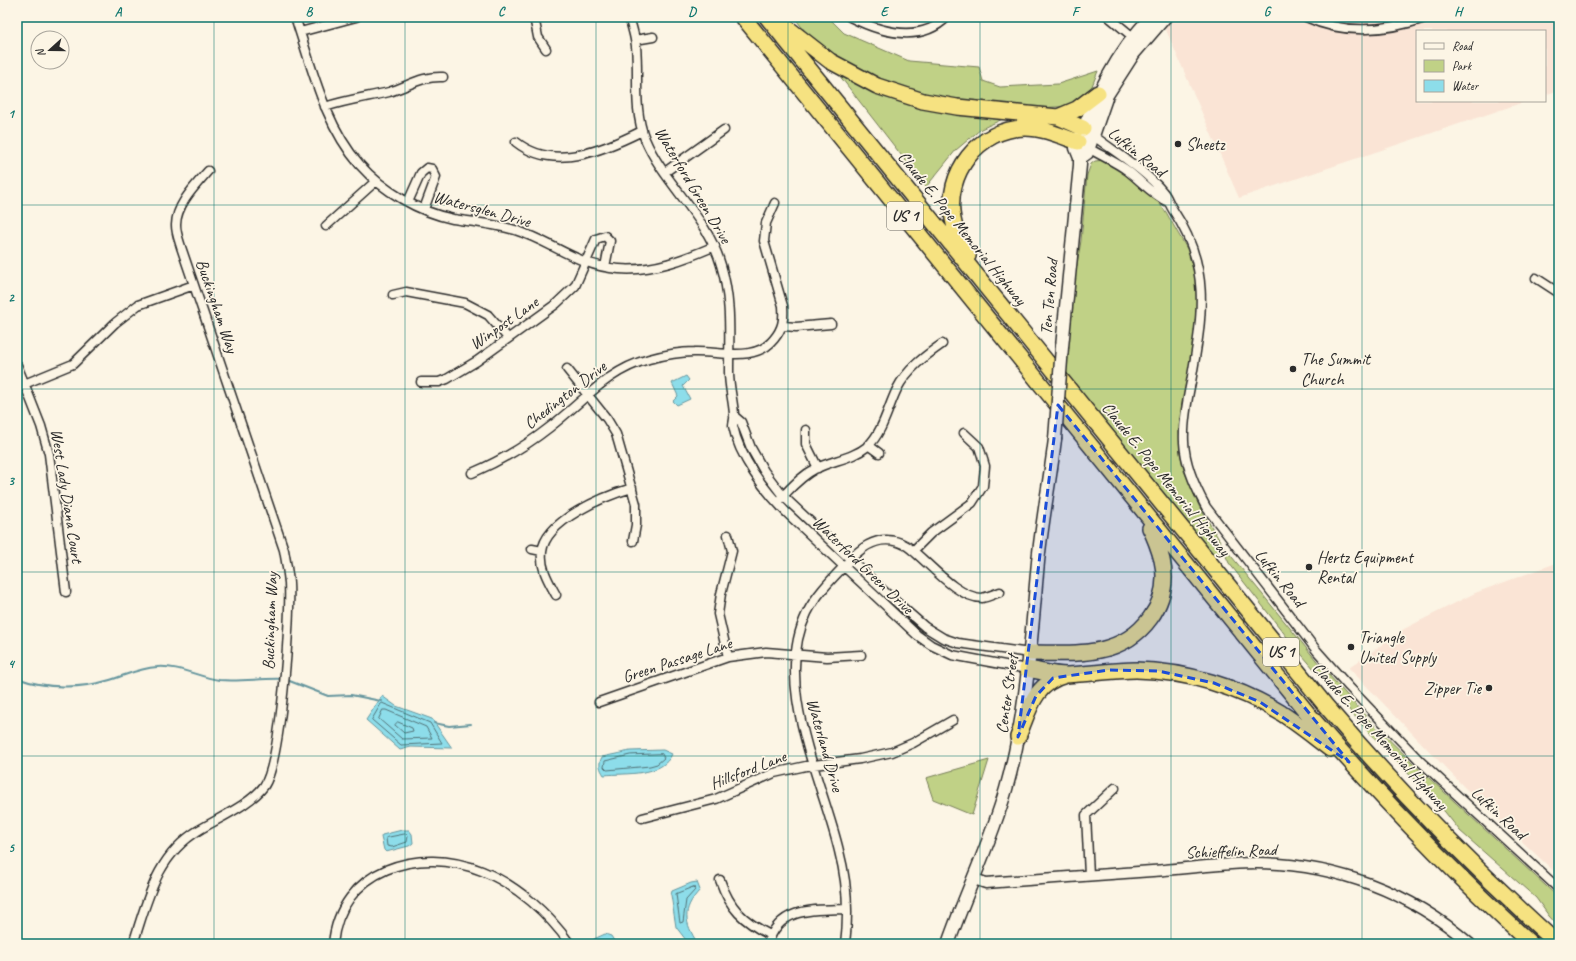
<svg xmlns="http://www.w3.org/2000/svg" width="1576" height="961" font-family="Caveat,sans-serif">
  <rect width="100%" height="100%" fill="#fcf5e5"/>
  <filter id="ink" filterUnits="userSpaceOnUse"><feTurbulence type="fractalNoise" baseFrequency=".025" numOctaves="2"/><feDisplacementMap in="SourceGraphic" scale="8" xChannelSelector="R" yChannelSelector="G"/><feConvolveMatrix kernelMatrix="1 2 1 2 8 2 1 2 1" color-interpolation-filters="sRGB"/></filter>
  <g filter="url(#ink)">
    <path fill="#fae4d5" d="M1171 17H1559V90L1545 95V31H1417V101H1527L1239 198 1163 23Z
      M1559 562V876L1466 789 1349 668 1404 629 1475 593Z"/>
    <path fill="#c0d186" stroke="#767e58" d="M794 17H828L844 33 909 61 979 67 983 81 1000 87 1058 84 1098 71 1090 91 1071 106 1039 108 1005 118 981 129 956 150 926 187Z
      M1106 160 1112 163 1156 199 1166 212 1187 249 1196 280 1198 297 1193 350 1179 426 1180 453 1184 471 1199 506 1223 546 1320 665 1370 721 1416 766 1559 898V927L1549 916 1536 898 1460 831 1445 812 1364 727 1290 641 1229 563 1224 552 1215 559 1065 375 1072 293 1081 241 1087 175 1091 164 1095 161Z
      M989 760 972 815 933 799 926 778Z"/>
    <path fill="#8dddea" stroke="#66969e" d="M686 376 689 380 683 386 690 399 677 405 673 401 678 396 672 383Z
      M382 696 396 706 432 719 452 748 411 747 400 750 366 720Z
      M663 750 672 754C662 777 625 773 604 775 600 769 598 764 602 757L630 751Z
      M402 830H409L412 834 413 843 409 846 386 852 384 850 381 837 382 835Z
      M697 882 700 890C684 907 683 919 695 939L691 944H689L676 927 671 895 672 891 691 883Z
      M605 934 611 936 616 944H592L594 939Z"/>
    <g fill="none" stroke-linecap="round" stroke-linejoin="round">
      <path stroke="#527277" stroke-width="1" d="M382 703 430 723 442 743 401 745 372 720Z
        M383 710H386L426 727 432 738 402 739 379 719Z
        M398 722 412 728 413 731 404 733 395 725Z
        M662 754 664 758 657 764 650 766 607 770 604 767 605 761 630 755Z
        M406 834 408 836 407 842 392 847 387 846 386 838Z
        M694 887 695 890 686 900 683 922 680 923 676 894Z"/>
      <path stroke="#66969e" stroke-width="2" d="M17 678C46 689 80 689 110 680 126 675 140 668 157 667 178 665 198 677 219 680 240 682 262 678 283 679
        M287 680 328 696 351 695 381 701
        M434 723 449 726 471 724"/>
      <g stroke="#2b2b2b" stroke-width="11">
        <path id="minor" d="M295 17C312 67 324 124 360 165 383 191 419 212 453 219 474 222 495 224 515 230 553 242 577 266 619 269 652 272 685 259 715 246
          M534 17 538 37 546 49
          M629 17C632 27 635 36 636 46 639 77 633 109 645 139 664 184 707 216 721 265 732 301 729 335 729 372 729 387 733 400 734 414 735 418 733 422 733 426 739 457 765 491 787 513L917 635 931 645 952 655 1027 669
          M850 17C880 32 920 44 947 17
          M1109 17 1133 37
          M1306 17C1346 36 1388 31 1428 17
          M300 32 356 17
          M635 40 653 37
          M325 107C346 100 368 97 389 92 409 86 421 76 443 77
          M1090 133C1114 152 1143 168 1163 192 1167 196 1169 204 1173 210 1212 268 1202 317 1191 382 1187 401 1183 422 1184 442 1185 465 1195 487 1206 507L1317 651 1349 687 1420 761 1559 889
          M516 142C554 172 604 150 642 131
          M1085 146C1099 155 1115 161 1128 171 1142 182 1153 195 1168 202
          M665 172 724 130
          M408 202 421 173 427 168 432 169 436 177 424 209
          M326 226 376 181
          M1536 278 1559 293
          M393 295 406 292 465 303 488 315 508 338
          M783 326 796 327 831 324
          M17 365 41 426 49 454 66 592
          M567 369 607 419 616 434 636 504V525L633 541
          M421 382H439L447 379 477 361 556 304 575 286 596 239 605 236 610 241 605 267
          M17 387 73 364 115 323 138 305 194 285
          M734 416 741 422 751 448 764 471 783 496 886 593 925 627 943 638 958 643 1030 653
          M806 430V444L818 468
          M868 445 879 453
          M472 473C500 461 526 446 550 427 584 401 606 371 649 359 664 355 679 352 694 352 720 351 755 363 774 339 783 328 784 320 783 306L764 241 766 223 775 203
          M780 499C791 488 801 476 815 469 832 460 852 459 868 446 883 432 888 407 897 389 907 369 925 356 942 344
          M532 549 542 551
          M913 551 931 533 972 503 983 486 985 466 981 453 979 447 964 433
          M556 595C549 582 540 568 542 552 545 520 605 496 632 488
          M728 657 718 614 721 594 732 551 728 535
          M599 702 728 657 766 652 827 657 861 655
          M642 818 716 799 774 773 806 766 860 759 892 752 913 743 953 720
          M1089 875 1086 815 1115 788
          M720 880C730 909 743 921 770 935
          M133 944C148 899 156 856 199 830 219 818 251 804 264 786 281 762 291 617 289 583 288 572 286 561 284 550L181 247C179 240 176 233 176 225 176 205 195 186 208 171
          M333 944C340 869 419 845 482 871 517 885 548 913 570 944
          M768 944C779 906 815 910 847 909
          M845 944C849 913 847 881 839 851 822 779 772 684 807 613 817 593 834 577 849 561 865 543 884 533 907 546 927 560 956 598 982 598 988 597 994 594 1000 592"/>
      </g>
      <g stroke="#2b2b2b" stroke-width="13">
        <path id="tertiary" d="M974 879 986 883C1041 879 1097 875 1152 871 1187 869 1222 863 1257 863 1336 864 1411 892 1470 944"/>
      </g>
      <g stroke="#2b2b2b" stroke-width="15">
        <path id="secondary" d="M1080 158 1087 153 1107 95 1134 53 1165 17
          M1062 347 1080 165V158L1076 148C1094 100 1115 55 1151 17
          M948 944C966 892 991 842 1006 789 1027 715 1031 637 1038 562 1042 521 1050 480 1055 439"/>
      </g>
      <g stroke="#2b2b2b" stroke-width="18">
        <path id="motorway" d="M743 17 1309 715C1379 796 1452 872 1531 944
          M767 17 1326 706C1398 791 1476 870 1558 944
          M780 22 830 61 877 86 923 101 957 107 1058 117 1083 128
          M1058 117 1077 109 1098 93
          M968 256C962 244 955 232 953 219 944 174 979 128 1025 128 1044 128 1061 136 1078 142
          M1030 653C1053 653 1078 655 1100 650 1142 641 1172 603 1162 560 1159 549 1155 538 1150 528
          M1027 669C1040 671 1054 675 1067 675 1090 674 1113 670 1136 670 1187 671 1238 687 1281 713 1298 724 1314 737 1330 749
          M1018 737C1029 710 1034 683 1066 675"/>
      </g>
      <use href="#minor" stroke="#fcf5e5" stroke-width="8"/>
      <use href="#tertiary" stroke="#fcf5e5" stroke-width="10"/>
      <use href="#secondary" stroke="#fcf5e5" stroke-width="12"/>
      <use href="#motorway" stroke="#f6e281" stroke-width="15"/>
      <g stroke="#2b2b2b" stroke-width="15" stroke-linecap="butt">
        <path id="secondary-bridge" d="M1055 439 1062 347"/>
      </g>
      <use href="#secondary-bridge" stroke="#fcf5e5" stroke-width="12"/>
    </g>
  </g>
  <path fill="#1d4ed8" fill-opacity="0.2" stroke="#1d4ed8" stroke-width="3" stroke-dasharray="8 5" stroke-linejoin="round" d="M1058 405 1349 762 1260 702 1214 683 1158 671 1109 670 1053 678 1036 696 1018 737Z"/>
  <path fill="none" stroke="#0f766e" stroke-width="1" stroke-opacity="0.55" d="M214 17V944M405 17V944M596 17V944M788 17V944M980 17V944M1171 17V944M1362 17V944M17 205H1559M17 389H1559M17 572H1559M17 756H1559"/>
  <g fill="#2b2b2b" stroke="#fcf5e5" stroke-width="1.5">
    <circle cx="1178" cy="144" r="4"/>
    <circle cx="1293" cy="369" r="4"/>
    <circle cx="1309" cy="567" r="4"/>
    <circle cx="1351" cy="647" r="4"/>
    <circle cx="1489" cy="688" r="4"/>
  </g>
  <g text-anchor="middle" dominant-baseline="central" stroke-width="3.5" stroke-linejoin="round" paint-order="stroke">
    <g fill="#fcf5e5" stroke="#6a6863" stroke-width="1">
      <rect x="887" y="202" width="36" height="28" rx="3"/>
      <rect x="1263" y="638" width="36" height="28" rx="3"/>
    </g>
    <g font-size="16" font-weight="bold" fill="#2b2b2b">
      <text x="905" y="216">US 1</text>
      <text x="1281" y="652">US 1</text>
    </g>
    <g font-size="17" fill="#2b2b2b" stroke="#fcf5e5" text-anchor="start">
      <text x="1186" y="144">Sheetz</text>
      <text x="1301" y="359">The Summit<tspan x="1301" dy="20">Church</tspan></text>
      <text x="1317" y="557">Hertz Equipment<tspan x="1317" dy="20">Rental</tspan></text>
      <text x="1359" y="637">Triangle<tspan x="1359" dy="20">United Supply</tspan></text>
      <text x="1481" y="688" text-anchor="end">Zipper Tie</text>
    </g>
    <g font-size="17" fill="#2b2b2b" stroke="#fcf5e5">
      <text transform="translate(1137 152) rotate(39)">Lufkin Road</text>
      <text transform="translate(693 185) rotate(59)">Waterford Green Drive</text>
      <text transform="translate(482 209) rotate(15)">Watersglen Drive</text>
      <text transform="translate(962 228) rotate(51)">Claude E. Pope Memorial Highway</text>
      <text transform="translate(1049 297) rotate(-85)">Ten Ten Road</text>
      <text transform="translate(217 306) rotate(71)">Buckingham Way</text>
      <text transform="translate(504 323) rotate(-35)">Winpost Lane</text>
      <text transform="translate(565 395) rotate(-38)">Chedington Drive</text>
      <text transform="translate(1166 479) rotate(51)">Claude E. Pope Memorial Highway</text>
      <text transform="translate(67 496) rotate(81)">West Lady Diana Court</text>
      <text transform="translate(863 565) rotate(44)">Waterford Green Drive</text>
      <text transform="translate(1280 578) rotate(51)">Lufkin Road</text>
      <text transform="translate(270 621) rotate(-88)">Buckingham Way</text>
      <text transform="translate(677 660) rotate(-18)">Green Passage Lane</text>
      <text transform="translate(1007 694) rotate(-82)">Center Street</text>
      <text transform="translate(1380 736) rotate(48)">Claude E. Pope Memorial Highway</text>
      <text transform="translate(825 745) rotate(74)">Waterland Drive</text>
      <text transform="translate(748 770) rotate(-21)">Hillsford Lane</text>
      <text transform="translate(1499 813) rotate(43)">Lufkin Road</text>
      <text transform="translate(1231 851) rotate(-2)">Schieffelin Road</text>
    </g>
  </g>
  <rect width="1576" height="961" fill="none" stroke="#fcf5e5" stroke-width="44"/>
  <rect x="1416" y="30" width="130" height="72" fill="#fcf5e5" stroke="#a8a49b"/>
  <rect x="1424" y="43" width="20" height="6" fill="#fcf5e5" stroke="#a8a49b"/>
  <text x="1452" y="50" font-size="12" fill="#2b2b2b">Road</text>
  <rect x="1424" y="60" width="20" height="12" fill="#c0d186" stroke="#a8a49b"/>
  <text x="1452" y="70" font-size="12" fill="#2b2b2b">Park</text>
  <rect x="1424" y="80" width="20" height="12" fill="#8dddea" stroke="#a8a49b"/>
  <text x="1452" y="90" font-size="12" fill="#2b2b2b">Water</text>
  <g transform="translate(50 50) rotate(249)"><circle r="19" fill="#fcf5e5" stroke="#a8a49b"/>
  <path d="M0-3L7 15L0 10L-7 15Z" fill="#2b2b2b"/>
  <text y="-6" font-size="11" font-weight="bold" text-anchor="middle" fill="#2b2b2b">N</text>
  </g>
  <rect x="22" y="22" width="1532" height="917" fill="none" stroke="#0f766e" stroke-width="1.5"/>
  <g font-size="13" text-anchor="middle" font-weight="bold" fill="#0f766e">
    <text x="118" y="16">A</text>
    <text x="309" y="16">B</text>
    <text x="501" y="16">C</text>
    <text x="692" y="16">D</text>
    <text x="884" y="16">E</text>
    <text x="1075" y="16">F</text>
    <text x="1267" y="16">G</text>
    <text x="1458" y="16">H</text>
    <text x="11" y="118">1</text>
    <text x="11" y="302">2</text>
    <text x="11" y="485">3</text>
    <text x="11" y="668">4</text>
    <text x="11" y="852">5</text>
  </g>
</svg>
